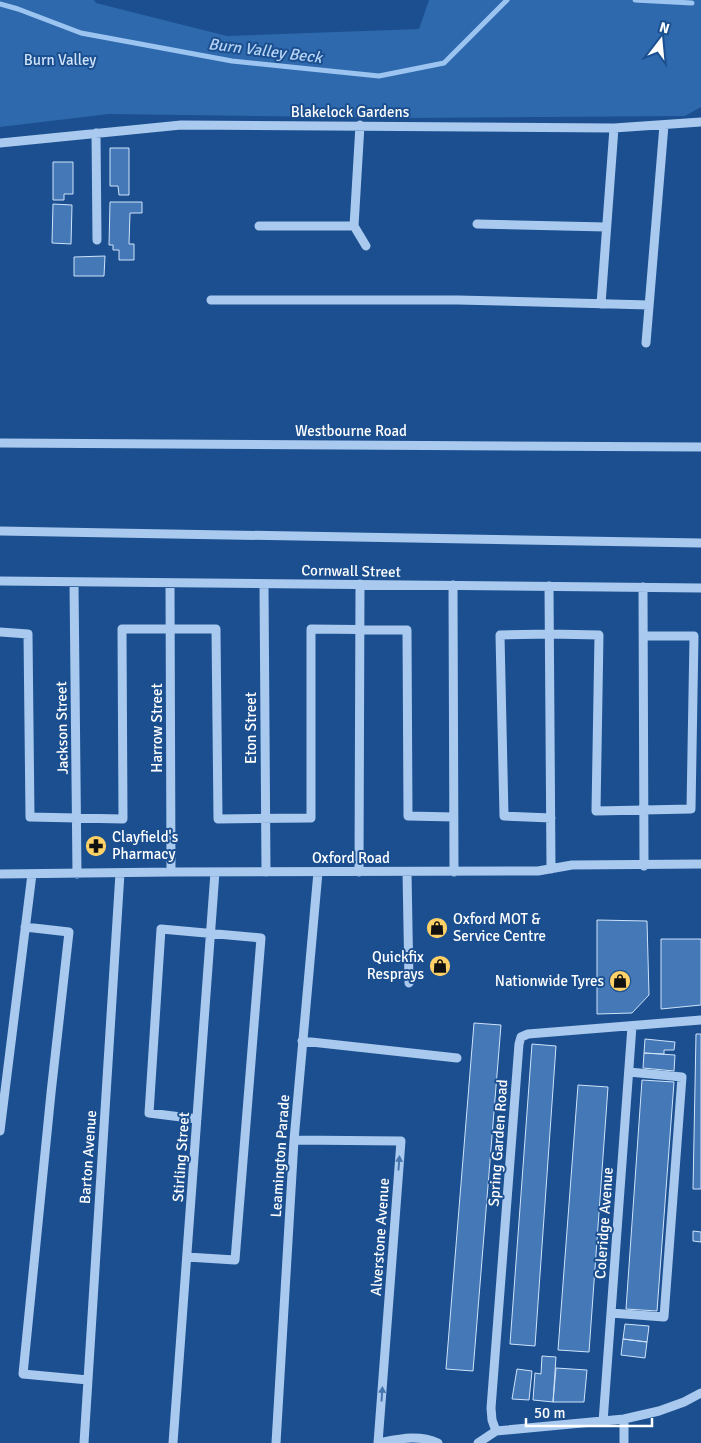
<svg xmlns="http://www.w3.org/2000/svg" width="701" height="1443" font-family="Signika,sans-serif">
  <rect width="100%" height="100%" fill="#1b4f8f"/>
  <path fill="#2e69ad" d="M0 0H94L96 3 227 36 419 29 429 0H701V107L685 116 403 118 109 114 0 127Z"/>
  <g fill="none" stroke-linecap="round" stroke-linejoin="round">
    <path stroke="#9cc4f0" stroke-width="5" d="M635 0 692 3
      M0 4 18 9 81 33 232 61 379 76 444 63 507 0"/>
  </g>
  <path fill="#4478b7" stroke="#cfe3fa" d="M110 148H129V195H119L118 186H110Z
    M53 162H73V194H64V200H53Z
    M110 202H142V213H130L129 244H134V260H119V250H113V245H109Z
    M53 204 72 205 71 244 52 243Z
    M105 256 104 276H74V257Z
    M597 920 647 921 649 995 632 1013 597 1014Z
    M661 939H701V1005L661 1009Z
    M474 1023 501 1025 473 1371 446 1369Z
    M696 1034H701V1189H693Z
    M645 1039 675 1042 674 1050H664V1054L644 1053Z
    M532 1044 556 1046 535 1346 510 1344Z
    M644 1053 675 1055 674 1071 643 1068Z
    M642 1080 674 1082 657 1311 626 1309Z
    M578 1085 608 1087 589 1352 558 1350Z
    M693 1231 701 1232V1242L693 1241Z
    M625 1324 649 1326 647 1342 623 1339Z
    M623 1339 647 1342 645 1358 621 1355Z
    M542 1356 556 1357 553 1402 533 1400 535 1373 541 1374Z
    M556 1368 587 1370 584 1402H553Z
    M517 1369 532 1371 529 1400 512 1399Z"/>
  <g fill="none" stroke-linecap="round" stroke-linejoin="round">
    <path stroke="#a9c9ee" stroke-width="9" d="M360 125 354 226 366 246
      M96 133 97 240
      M0 143 181 125 614 128 701 122
      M477 224 606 227
      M259 226H354
      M211 300H458L649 305
      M601 304 614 128
      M646 343 664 125
      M0 443 701 447
      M0 531 701 543
      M0 581 701 588
      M74 582 77 874
      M170 583 171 872
      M264 584 266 872
      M453 585 454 872
      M549 586 551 869
      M643 587 644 866
      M0 632 28 634 30 817 123 819 122 629H216L218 819 311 818V629L407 630 408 816 454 817
      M551 818 504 816 500 635 550 634 599 635 596 811 691 809 694 636H644
      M359 872 360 584
      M407 872 409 983
      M0 874 171 872 538 871 572 865 701 864
      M25 927 69 932 51 1093 23 1374 88 1380
      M302 1041 457 1058
      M0 1131 32 874
      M294 1140 401 1141 378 1443
      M187 1257 235 1260 261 938 161 929 149 1113 197 1119
      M611 1313 664 1317 682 1077 629 1072
      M624 1419V1443
      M603 1422 632 1026
      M496 1431 492 1420 491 1408 519 1044 521 1037 528 1034 701 1020
      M84 1443 120 873
      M173 1443 215 872
      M276 1443 294 1140 318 872
      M378 1443C399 1439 418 1434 438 1443
      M478 1443 496 1431 624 1419 659 1411 684 1402 701 1393"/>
  </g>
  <defs><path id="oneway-solid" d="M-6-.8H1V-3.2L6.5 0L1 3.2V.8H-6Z" transform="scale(1.25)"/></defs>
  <g fill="#4674ac">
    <use href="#oneway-solid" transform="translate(399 1163) rotate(-86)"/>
    <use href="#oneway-solid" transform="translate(382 1394) rotate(-86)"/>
  </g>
  <defs>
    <g id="pharmacy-disc" transform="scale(1.125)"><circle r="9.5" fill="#ffd166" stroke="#1b4f8f"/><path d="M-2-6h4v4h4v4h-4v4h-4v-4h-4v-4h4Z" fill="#111"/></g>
    <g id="shop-disc" transform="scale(1.125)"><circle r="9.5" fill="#ffd166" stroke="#1b4f8f"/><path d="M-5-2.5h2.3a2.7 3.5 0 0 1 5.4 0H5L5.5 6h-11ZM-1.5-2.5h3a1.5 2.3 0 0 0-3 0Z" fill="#111"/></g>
  </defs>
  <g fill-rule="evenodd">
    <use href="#pharmacy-disc" x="96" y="846"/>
    <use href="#shop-disc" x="437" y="928"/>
    <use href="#shop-disc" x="440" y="966"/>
    <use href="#shop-disc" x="620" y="981"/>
  </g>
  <g text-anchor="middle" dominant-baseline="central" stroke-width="4" stroke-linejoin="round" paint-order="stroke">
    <g font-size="15" fill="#cfe3fa" stroke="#1b4f8f">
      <text x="60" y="60">Burn Valley</text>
    </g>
    <g font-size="15" fill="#fff" stroke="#1b4f8f">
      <text x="350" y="112">Blakelock Gardens</text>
      <text x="351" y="431">Westbourne Road</text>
      <text transform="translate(351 571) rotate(1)">Cornwall Street</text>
      <text transform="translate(62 728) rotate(-91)">Jackson Street</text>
      <text transform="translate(157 728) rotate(-90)">Harrow Street</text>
      <text transform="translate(251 728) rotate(-90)">Eton Street</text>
      <text x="351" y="858">Oxford Road</text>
      <text transform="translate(498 1143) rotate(-86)">Spring Garden Road</text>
      <text transform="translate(280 1156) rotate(-86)">Leamington Parade</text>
      <text transform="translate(88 1157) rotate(-86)">Barton Avenue</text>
      <text transform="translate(181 1157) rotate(-86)">Stirling Street</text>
      <text transform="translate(604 1223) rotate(-86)">Coleridge Avenue</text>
      <text transform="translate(380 1237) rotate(-86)">Alverstone Avenue</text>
    </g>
    <g font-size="15" fill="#fff" stroke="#1b4f8f" text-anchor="start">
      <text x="112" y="837">Clayfield's<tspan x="112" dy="17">Pharmacy</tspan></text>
      <text x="453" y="919">Oxford MOT &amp;<tspan x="453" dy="17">Service Centre</tspan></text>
      <text x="424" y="957" text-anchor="end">Quickfix<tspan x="424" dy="17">Resprays</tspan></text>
      <text x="604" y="981" text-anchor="end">Nationwide Tyres</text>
    </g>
    <g font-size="16" font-style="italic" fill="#b5d3f5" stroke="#1b4f8f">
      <text transform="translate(265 51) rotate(7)">Burn Valley Beck</text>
    </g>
  </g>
  <g transform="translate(661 40) rotate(16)" stroke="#1b4f8f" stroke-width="4" paint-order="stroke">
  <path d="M0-4L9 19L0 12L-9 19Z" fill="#ffffff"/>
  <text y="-8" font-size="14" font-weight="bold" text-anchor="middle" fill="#ffffff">N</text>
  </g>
  <path d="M526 1418v8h126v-8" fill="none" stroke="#ffffff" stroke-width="2.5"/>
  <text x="534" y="1418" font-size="15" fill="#ffffff" stroke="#1b4f8f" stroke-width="4" paint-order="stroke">50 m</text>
</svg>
